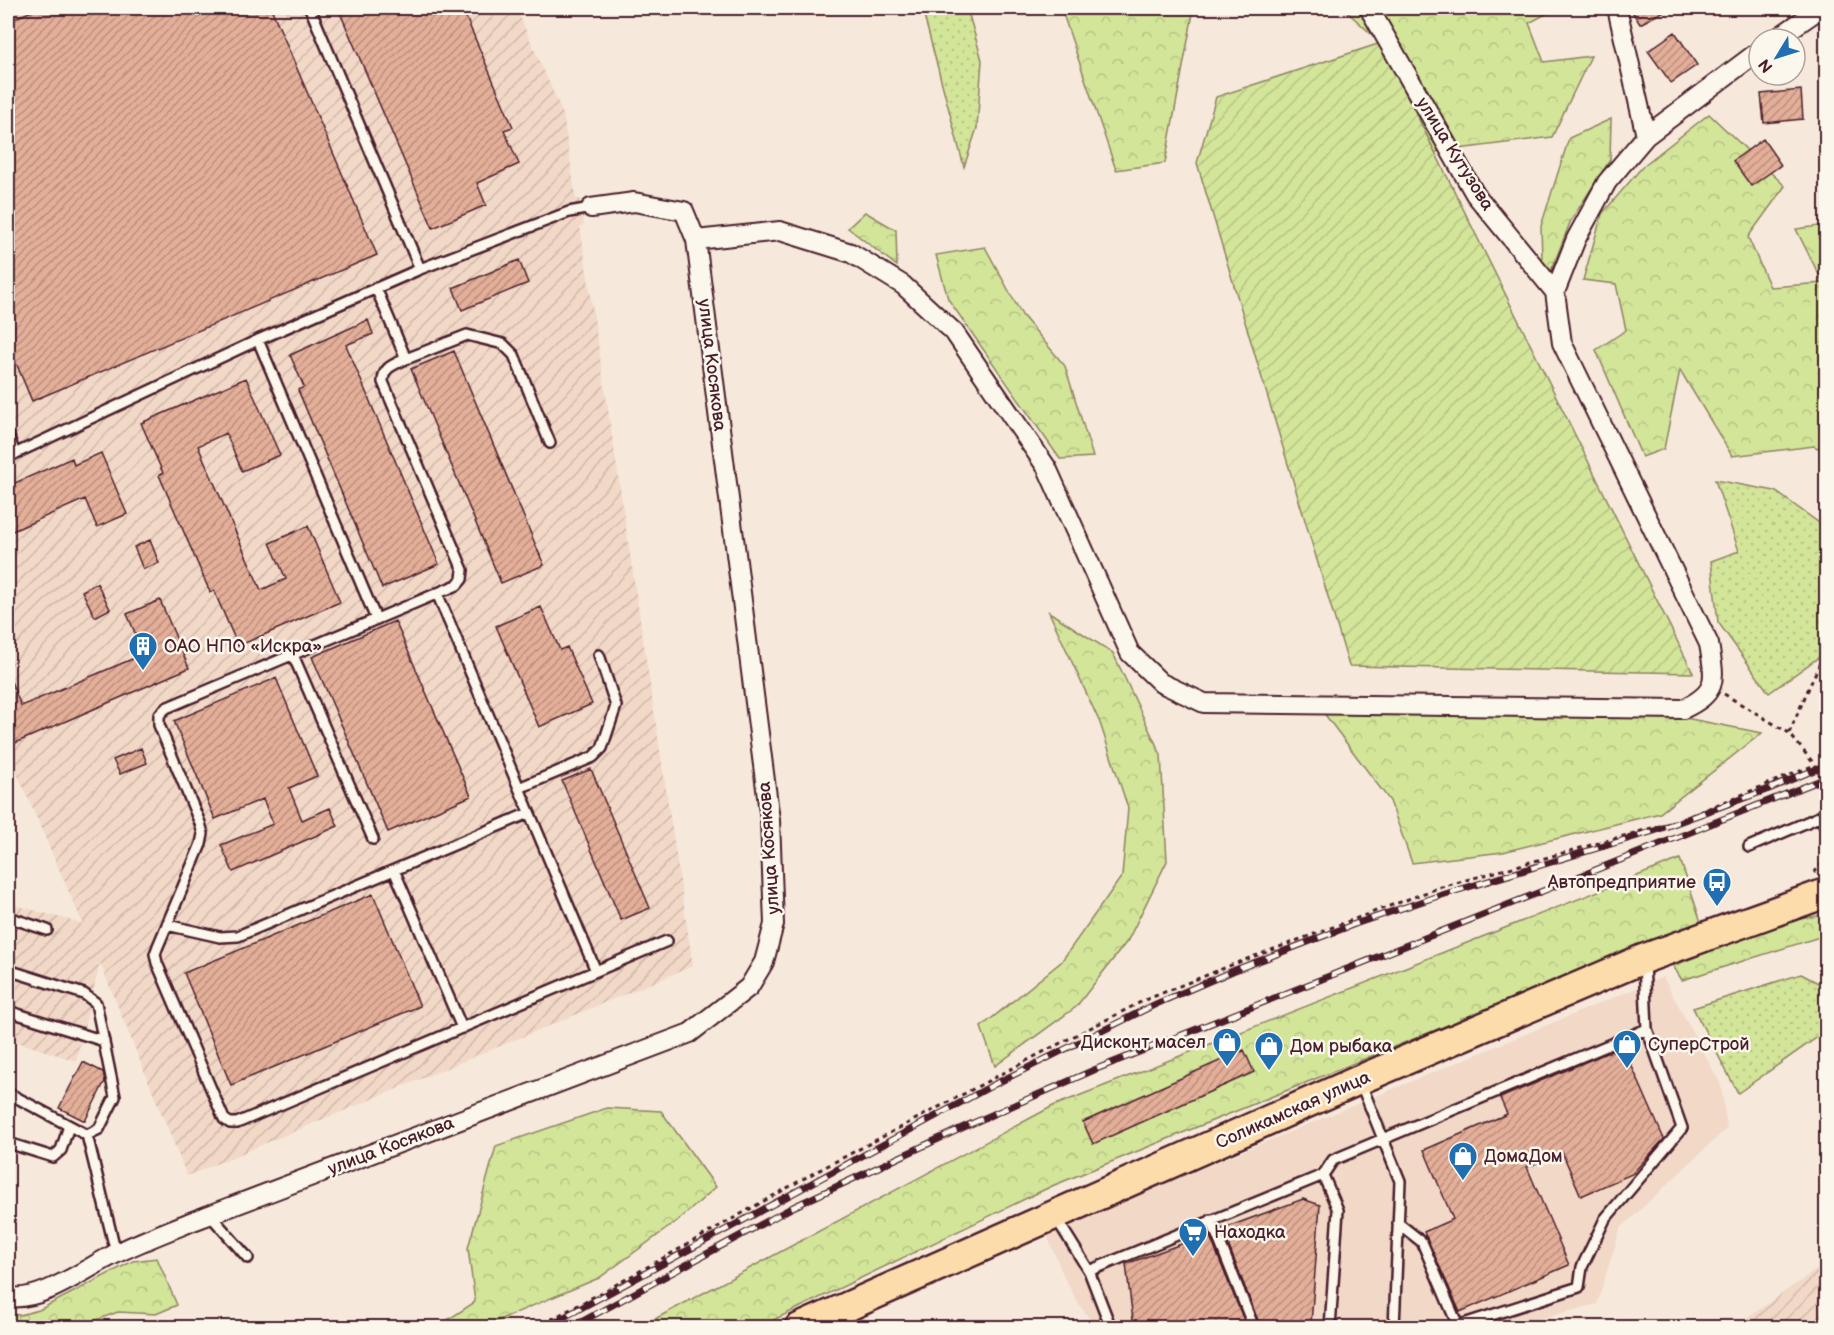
<svg xmlns="http://www.w3.org/2000/svg" width="1834" height="1335" font-family="'Balsamiq Sans',sans-serif">
  <defs>
    <pattern id="industrial-furrows" width="10" height="10" patternUnits="userSpaceOnUse" patternTransform="scale(1.5)"><rect width="10" height="10" fill="#f1d8c7"/><path d="M-1 1l2-2M0 10L10 0M9 11l2-2" fill="none" stroke="#d0b9ab"/></pattern>
    <pattern id="grass-dots" width="8" height="8" patternUnits="userSpaceOnUse" patternTransform="scale(1.5)"><rect width="8" height="8" fill="#d2e599"/><path d="M2 2h.1M6 6h.1" fill="none" stroke="#b6c484" stroke-width="1.8" stroke-linecap="round"/></pattern>
    <pattern id="forest-crowns" width="20" height="18" patternUnits="userSpaceOnUse" patternTransform="scale(1.5)"><rect width="20" height="18" fill="#d2e599"/><path d="M2 6a3 3 0 1 1 6 0M12 15a3 3 0 1 1 6 0" fill="none" stroke="#b6c484"/></pattern>
    <pattern id="garden-furrows" width="10" height="10" patternUnits="userSpaceOnUse" patternTransform="scale(1.5)"><rect width="10" height="10" fill="#d2e599"/><path d="M-1 1l2-2M0 10L10 0M9 11l2-2" fill="none" stroke="#b6c484"/></pattern>
    <pattern id="building-hatch" width="6" height="6" patternUnits="userSpaceOnUse" patternTransform="scale(1.5)"><rect width="6" height="6" fill="#e4af99"/><path d="M-1 1l2-2M0 6l6-6M5 7l2-2" fill="none" stroke="#bb8e7d"/></pattern>
  </defs>
  <rect width="100%" height="100%" fill="#f6e9db"/>
  <filter id="ink" filterUnits="userSpaceOnUse"><feTurbulence type="fractalNoise" baseFrequency=".0167" numOctaves="2"/><feDisplacementMap in="SourceGraphic" scale="12" xChannelSelector="R" yChannelSelector="G"/><feConvolveMatrix kernelMatrix="1 2 1 2 8 2 1 2 1" color-interpolation-filters="sRGB"/></filter>
  <g filter="url(#ink)">
    <path fill="#f1d8c7" d="M1663 977 1721 1085 1727 1128 1620 1229 1597 1304 1508 1327H1096L1079 1305 1065 1279 1046 1233Z"/>
    <path fill="url(#industrial-furrows)" d="M8 8H516L563 114 576 199H580L584 225 580 226 693 966 187 1176 100 963 76 1061 8 1039V903L83 924 16 771 8 774Z
      M1826 1263V1327H1734Z"/>
    <path fill="url(#grass-dots)" stroke="#8e8262" stroke-width="1.5" d="M922 8H967L982 60 977 128 964 167Z
      M1715 480 1775 491 1826 528V652L1769 693 1718 622 1711 561 1739 551Z
      M1801 974 1826 987V1031L1738 1093 1693 1008Z"/>
    <path fill="url(#forest-crowns)" stroke="#8e8262" stroke-width="1.5" d="M1061 8H1194L1165 163 1116 170Z
      M1343 8H1557L1529 23 1544 62 1591 56 1552 137 1435 152 1381 43Z
      M1709 114 1785 186 1748 237 1770 287 1823 283 1796 229 1826 225V452L1814 446 1732 456 1680 370 1664 449 1642 457 1596 350 1626 330 1616 284 1583 280 1602 214 1643 166Z
      M1611 119 1610 160 1571 220 1543 292 1541 226 1569 138Z
      M865 212 896 230 897 266 848 228Z
      M985 247 1022 315 1065 366 1093 457 1060 459 948 299 936 255Z
      M1049 612 1113 653 1161 755 1167 861 1128 940 1076 1007 995 1066 981 1027 1061 962 1122 876 1128 808 1100 723Z
      M1323 712 1670 715 1762 733 1660 813 1503 852 1412 863 1390 801Z
      M1680 859 1701 922 1052 1186 759 1327 638 1328 1053 1106Z
      M1823 915 1826 918V935L1682 980 1673 966 1782 922Z
      M607 1108 661 1111 716 1187 680 1219 599 1278 482 1327H437L475 1302 468 1248 496 1146Z
      M157 1258 177 1305 156 1314 118 1312 77 1327H8V1314L20 1315 39 1310 133 1261Z"/>
    <path fill="url(#garden-furrows)" stroke="#8e8262" stroke-width="1.5" d="M1381 43 1693 673 1349 666 1197 163 1216 97Z"/>
    <path fill="url(#building-hatch)" stroke="#4a1f2b" stroke-width="1.5" d="M39 8H271L377 255 32 401 8 344 13 342 8 329V21Z
      M338 8H462L513 127 504 130 519 164 477 183 486 205 433 228Z
      M1630 8H1670L1640 24Z
      M1675 32 1697 65 1671 83 1648 51Z
      M1801 90 1803 119 1764 123 1761 94Z
      M1763 139 1781 165 1751 186 1733 161Z
      M519 260 528 283 462 310 453 288Z
      M368 320 373 334 346 345 439 564 382 588 298 390 304 387 290 355Z
      M454 351 544 565 501 583 411 369Z
      M246 378 280 455 242 471 226 433 198 446 261 590 286 579 270 543 308 526 340 602 238 646 214 591 210 592 159 475 163 473 141 423Z
      M101 453 127 514 97 527 85 499 8 533V486L72 458 74 465Z
      M150 540 159 563 143 569 134 547Z
      M97 583 110 609 95 617 82 591Z
      M160 600 189 668 8 746V674L21 706 144 654 127 614Z
      M541 607 560 650 567 647 592 704 539 727 496 626Z
      M395 621 471 796 388 832 312 657Z
      M276 678 317 776 289 788 302 820 330 808 338 826 233 872 221 845 273 824 263 799 215 819 174 721Z
      M141 748 147 763 120 774 113 760Z
      M591 769 650 908 621 920 562 781Z
      M373 894 420 1006 231 1085 184 973Z
      M1623 1046 1664 1139 1632 1174 1581 1196 1562 1152 1527 1167 1569 1265 1460 1312 1424 1232 1453 1219 1424 1150 1507 1114 1500 1098Z
      M1244 1050 1254 1072 1093 1144 1083 1122Z
      M83 1062 103 1072 105 1081 85 1121 59 1108Z
      M1303 1199 1320 1205 1311 1324 1261 1328 1222 1229Z
      M1209 1234 1247 1328H1134L1126 1264Z"/>
    <g fill="none" stroke-linecap="round" stroke-linejoin="round">
      <g stroke="#4a1f2b" stroke-width="14">
        <path id="lane" d="M420 269 569 212 591 208
          M376 288 406 359C393 365 383 367 383 382L463 570 462 579 457 585 166 708 159 715V725L200 823 203 834 201 844 158 946 155 954 157 963 224 1119 230 1123H237L596 971
          M258 340 376 619
          M406 359 467 335 503 344 514 355 550 443
          M8 435 15 454
          M8 457 258 340 420 269 310 8
          M437 593 596 971 667 941
          M293 655 373 839
          M519 788 593 757 602 748 616 706 599 655
          M1749 847 1821 816 1826 829
          M394 870 462 1028
          M8 917 47 930
          M167 925 220 937 238 936 529 813
          M8 970 84 994 96 1003 115 1097 99 1129 87 1135 116 1253
          M8 1011 104 1041
          M1361 1084 1383 1139 1647 1029
          M8 1093 87 1135
          M8 1143 53 1157 61 1150 69 1126
          M1323 1175 1338 1210 1330 1328
          M210 1215 248 1258
          M1056 1218 1089 1271 1323 1175 1333 1160 1383 1139 1400 1181 1394 1328
          M1211 1220 1254 1328
          M1398 1223 1422 1242 1458 1326
          M1089 1271 1111 1328
          M1451 1328 1579 1287 1582 1267 1605 1219 1682 1128 1647 1029 1644 962"/>
      </g>
      <g stroke="#4a1f2b" stroke-width="22">
        <path id="street" d="M1369 8 1475 194 1555 292
          M1617 8 1646 136
          M1776 39 1821 8
          M696 240 780 231 851 253 903 285 954 332 1047 468 1130 653 1161 683 1204 703 1683 709C1719 692 1715 680 1709 644L1562 343 1555 292 1576 239 1607 182 1646 136 1759 51
          M8 1297C43 1302 85 1268 117 1253 142 1241 168 1231 193 1221L690 1033 749 987 764 962 774 924 770 820 696 240 684 211 634 202 591 208"/>
      </g>
      <g stroke="#4a1f2b" stroke-width="33">
        <path id="primary" d="M799 1328 1359 1080 1643 959 1826 893"/>
      </g>
      <path stroke="#4a1f2b" stroke-width="3" stroke-dasharray="4.5 4.5" stroke-linecap="butt" d="M1724 694 1789 733 1815 765 1822 779 1821 805
        M1789 733 1826 649
        M1814 873 1826 859
        M535 1328 612 1287 810 1175 1045 1051 1145 1000 1239 962 1438 888 1677 821 1815 765"/>
      <use href="#lane" stroke="#fbf7ec" stroke-width="9"/>
      <use href="#street" stroke="#fbf7ec" stroke-width="18"/>
      <use href="#primary" stroke="#fddcac" stroke-width="28"/>
      <g stroke="#4a1f2b" stroke-width="7">
        <path id="rail" d="M544 1328 995 1084 1156 1004 1235 970 1355 924 1432 898 1654 831 1769 789 1826 765
          M570 1328 793 1207 964 1127 1094 1070 1826 778"/>
      </g>
      <use href="#rail" stroke="#fbf7ec" stroke-width="4.5" stroke-dasharray="14" stroke-linecap="butt"/>
    </g>
  </g>
  <defs>
    <g id="building-pin" transform="scale(1.5)"><path d="M0 17L-7.5 6A9.5 9.5 0 1 1 7.5 6Z" fill="#1f6fb2" stroke="#fbf7ec"/><path d="M-4-6H4V6H1V3H-1V6H-4ZM-2.5-4.3h1.7v1.8h-1.7ZM.8-4.3h1.7v1.8H.8ZM-2.5-1h1.7V.8h-1.7ZM.8-1h1.7V.8H.8Z" fill="#fff"/></g>
    <g id="bus-pin" transform="scale(1.5)"><path d="M0 17L-7.5 6A9.5 9.5 0 1 1 7.5 6Z" fill="#1f6fb2" stroke="#fbf7ec"/><path d="M-5-6H5V4H4V6H2V4H-2V6H-4V4H-5ZM-3.5-4V0h7V-4ZM-3.5 1.2v1.5H-2V1.2ZM2 1.2v1.5H3.5V1.2Z" fill="#fff"/></g>
    <g id="shop-pin" transform="scale(1.5)"><path d="M0 17L-7.5 6A9.5 9.5 0 1 1 7.5 6Z" fill="#1f6fb2" stroke="#fbf7ec"/><path d="M-5-2.5h2.3a2.7 3.5 0 0 1 5.4 0H5L5.5 6h-11ZM-1.5-2.5h3a1.5 2.3 0 0 0-3 0Z" fill="#fff"/></g>
    <g id="supermarket-pin" transform="scale(1.5)"><path d="M0 17L-7.5 6A9.5 9.5 0 1 1 7.5 6Z" fill="#1f6fb2" stroke="#fbf7ec"/><path d="M-6-5.5h2.5l.6 2H6L4.5 2H-2.5L-4.4-4H-6ZM-1.5 3.2a1.3 1.3 0 1 0 .1 0ZM3 3.2a1.3 1.3 0 1 0 .1 0Z" fill="#fff"/></g>
  </defs>
  <g fill-rule="evenodd">
    <use href="#building-pin" x="143" y="646"/>
    <use href="#bus-pin" x="1717" y="882"/>
    <use href="#shop-pin" x="1227" y="1042"/>
    <use href="#shop-pin" x="1627" y="1044"/>
    <use href="#shop-pin" x="1269" y="1046"/>
    <use href="#shop-pin" x="1463" y="1156"/>
    <use href="#supermarket-pin" x="1193" y="1232"/>
  </g>
  <g text-anchor="middle" dominant-baseline="central" stroke-width="5" stroke-linejoin="round" paint-order="stroke">
    <g font-size="18" fill="#4a1f2b" stroke="#fbf7ec">
      <text transform="translate(1455 154) rotate(58)">улица Кутузова</text>
      <text transform="translate(712 365) rotate(83)">улица Косякова</text>
      <text transform="translate(769 848) rotate(-94)">улица Косякова</text>
      <text transform="translate(1293 1110) rotate(-24)">Соликамская улица</text>
      <text transform="translate(391 1146) rotate(-21)">улица Косякова</text>
    </g>
    <g font-size="18" fill="#4a1f2b" stroke="#fbf7ec" text-anchor="start">
      <text x="164" y="646">ОАО НПО «Искра»</text>
      <text x="1696" y="882" text-anchor="end">Автопредприятие</text>
      <text x="1206" y="1042" text-anchor="end">Дисконт масел</text>
      <text x="1648" y="1044">СуперСтрой</text>
      <text x="1290" y="1046">Дом рыбака</text>
      <text x="1484" y="1156">ДомаДом</text>
      <text x="1214" y="1232">Находка</text>
    </g>
  </g>
  <rect width="1834" height="1335" fill="none" stroke="#fbf7ec" stroke-width="30"/>
  <rect x="15" y="15" width="1804" height="1305" fill="none" stroke="#4a1f2b" stroke-width="2" filter="url(#ink)"/>
  <g transform="translate(1777 57) rotate(232)"><circle r="28" fill="#fbf7ec" stroke="#b4a19f" stroke-width="1.5"/>
  <path d="M0-4.5L10 22L0 15L-10 22Z" fill="#1f6fb2"/>
  <text y="-9" font-size="16" font-weight="bold" text-anchor="middle" fill="#4a1f2b">N</text>
  </g>
</svg>
